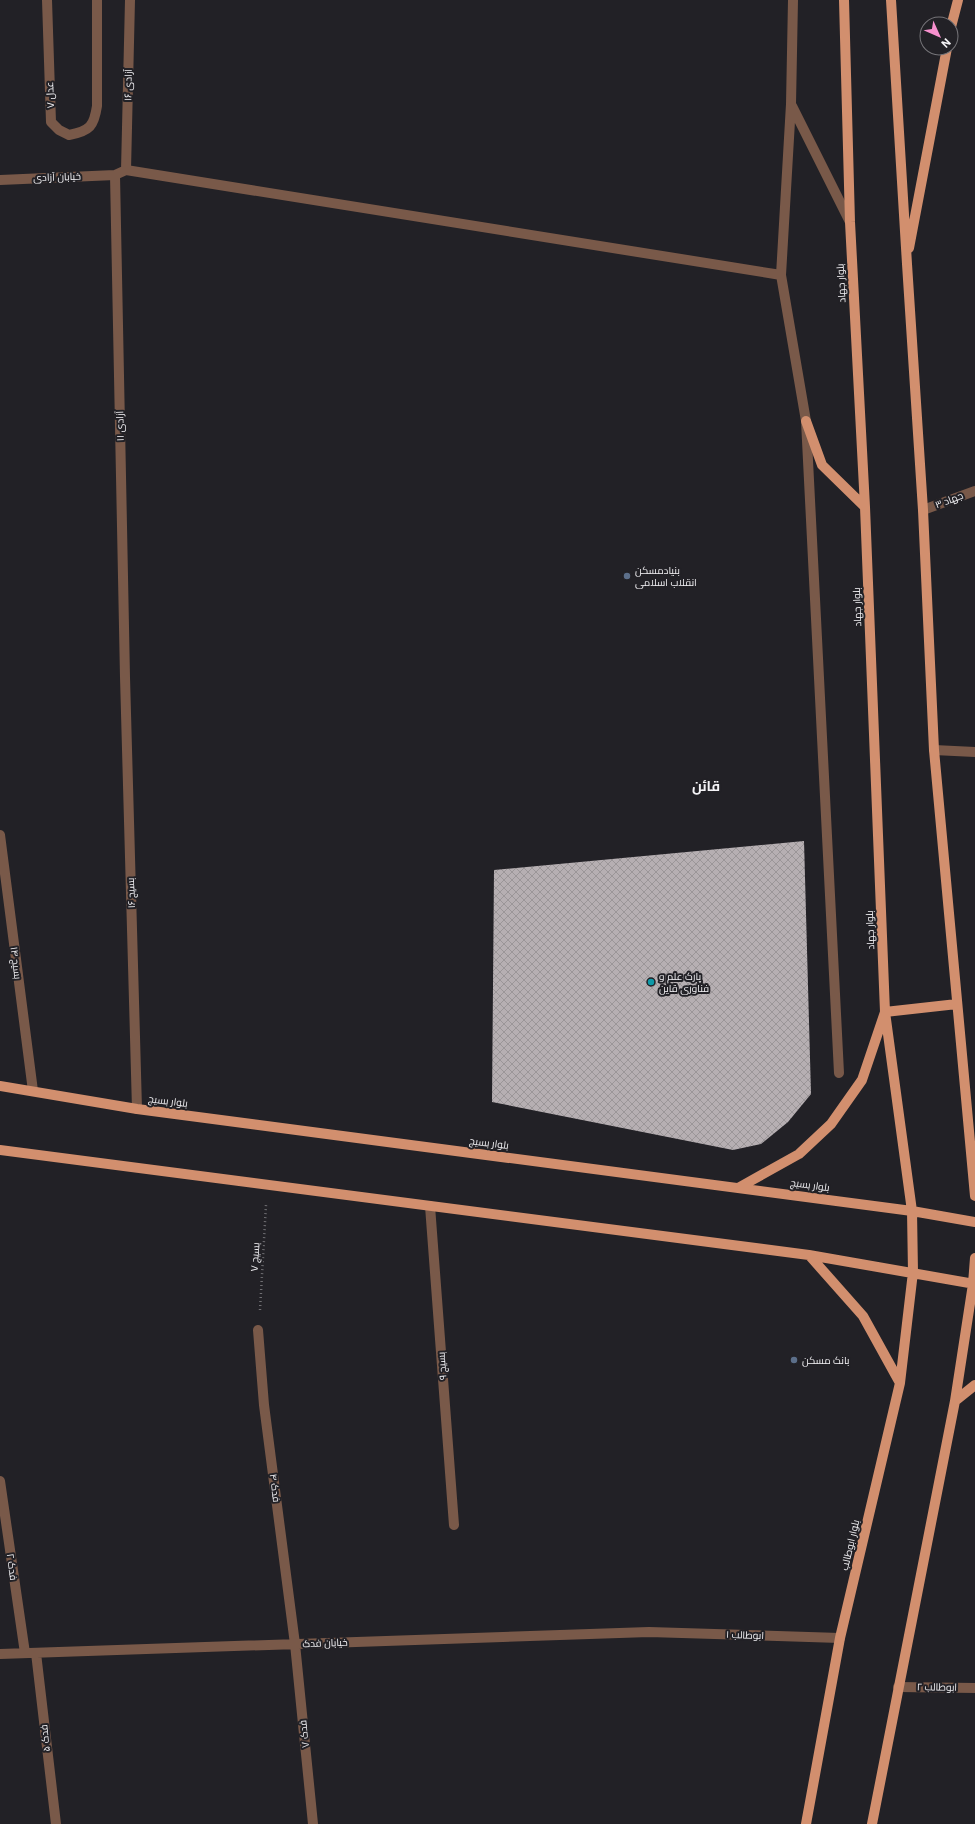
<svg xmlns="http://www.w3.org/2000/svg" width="975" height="1824" font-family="Roboto,Cairo,sans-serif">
  <defs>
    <pattern id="building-cross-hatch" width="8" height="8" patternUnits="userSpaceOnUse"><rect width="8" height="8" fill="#b6afb2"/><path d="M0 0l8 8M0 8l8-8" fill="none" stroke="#9b9698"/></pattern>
  </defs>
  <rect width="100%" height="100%" fill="#222126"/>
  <path fill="url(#building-cross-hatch)" d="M804 841 811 1094 788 1122 761 1144 733 1150 492 1102 494 870Z"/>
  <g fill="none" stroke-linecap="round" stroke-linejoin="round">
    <path stroke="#706f73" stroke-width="2.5" stroke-dasharray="1 3" stroke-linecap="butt" d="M260 1310 266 1205"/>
    <path stroke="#795949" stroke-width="10" d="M47 0 51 122 59 130 69 135C90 131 94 126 97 106V0
      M793 0 791 104 781 275 806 421 839 1073
      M792 106 850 222
      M126 170 130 0
      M115 175 125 677 137 1109
      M0 180 115 175 126 170 781 275
      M923 510 975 491
      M934 750 975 752
      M0 835 33 1091
      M430 1206 454 1525
      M258 1330 264 1405 295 1644 313 1824
      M0 1481 25 1653
      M36 1653 56 1824
      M0 1654 649 1632 840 1638
      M898 1687 975 1688"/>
    <path stroke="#d28f6e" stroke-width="10" d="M891 0 907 264 923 510 934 750 975 1196
      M951 27 958 0
      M909 248 947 48
      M806 421 822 465 865 507
      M0 1086 137 1109 912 1211 975 1222
      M0 1150 809 1255 975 1284
      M738 1188 799 1154 831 1124 862 1080 885 1012 957 1004
      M809 1255 863 1316 900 1383
      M955 1401 975 1385
      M806 1824 840 1638 900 1383 913 1272 912 1211 885 1012 865 507 850 222 844 0
      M872 1824 955 1401 973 1284 975 1258"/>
  </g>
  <g fill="#5c6f8a" stroke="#222126" stroke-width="1.5">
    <circle cx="627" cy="576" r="4"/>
    <circle cx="794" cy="1360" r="4"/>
  </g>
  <circle fill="#0f9aa8" stroke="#222126" stroke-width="1.5" cx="651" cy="982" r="4"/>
  <g text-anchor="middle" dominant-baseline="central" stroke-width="4" stroke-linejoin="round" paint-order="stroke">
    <g font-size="10" fill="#f4f3f6" stroke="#222126">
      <text transform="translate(128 85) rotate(-89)">آزادی ۱۶</text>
      <text transform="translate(50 95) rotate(-92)">عدل ۷</text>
      <text transform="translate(57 177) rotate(-2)">خیابان آزادی</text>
      <text transform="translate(841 283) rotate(-93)">بلوار جهاد</text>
      <text transform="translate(120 426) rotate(-91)">آزادی ۱۱</text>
      <text transform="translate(949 500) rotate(-21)">جهاد ۳</text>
      <text transform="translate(857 607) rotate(-92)">بلوار جهاد</text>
      <text transform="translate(131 893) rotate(-92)">بسیج ۱۶</text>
      <text transform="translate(870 930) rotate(-92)">بلوار جهاد</text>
      <text transform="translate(16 963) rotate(83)">بسیج ۱۴</text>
      <text transform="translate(168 1101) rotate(7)">بلوار بسیج</text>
      <text transform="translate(489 1143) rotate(7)">بلوار بسیج</text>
      <text transform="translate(810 1185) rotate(8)">بلوار بسیج</text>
      <text transform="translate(255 1257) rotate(-86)">بسیج ۷</text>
      <text transform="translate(442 1366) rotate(-94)">بسیج ۹</text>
      <text transform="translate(275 1488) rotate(83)">فدک ۴</text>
      <text transform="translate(850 1545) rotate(-77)">بلوار ابوطالب</text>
      <text transform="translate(12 1567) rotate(82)">فدک ۲</text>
      <text transform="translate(745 1635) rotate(2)">ابوطالب ۱</text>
      <text transform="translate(325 1643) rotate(-2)">خیابان فدک</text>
      <text transform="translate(937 1687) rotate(1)">ابوطالب ۲</text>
      <text transform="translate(304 1734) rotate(-96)">فدک ۷</text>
      <text transform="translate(45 1738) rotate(-96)">فدک ۵</text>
    </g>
    <g font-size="10" fill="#f4f3f6" stroke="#222126" text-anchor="start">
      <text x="635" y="570">بنیادمسکن<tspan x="635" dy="12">انقلاب اسلامی</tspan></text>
      <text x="659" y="976">پارک علم و<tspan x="659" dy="12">فناوری قاین</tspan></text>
      <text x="802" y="1360">بانک مسکن</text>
    </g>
    <g font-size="14" font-weight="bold" fill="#f4f3f6" stroke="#222126">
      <text x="706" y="786">قائن</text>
    </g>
  </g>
  <g transform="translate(939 36) rotate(135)"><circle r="19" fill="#222126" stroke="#767579"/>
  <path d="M0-3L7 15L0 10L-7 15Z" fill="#f790ce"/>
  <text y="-6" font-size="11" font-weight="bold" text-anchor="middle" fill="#f4f3f6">N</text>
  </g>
</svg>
